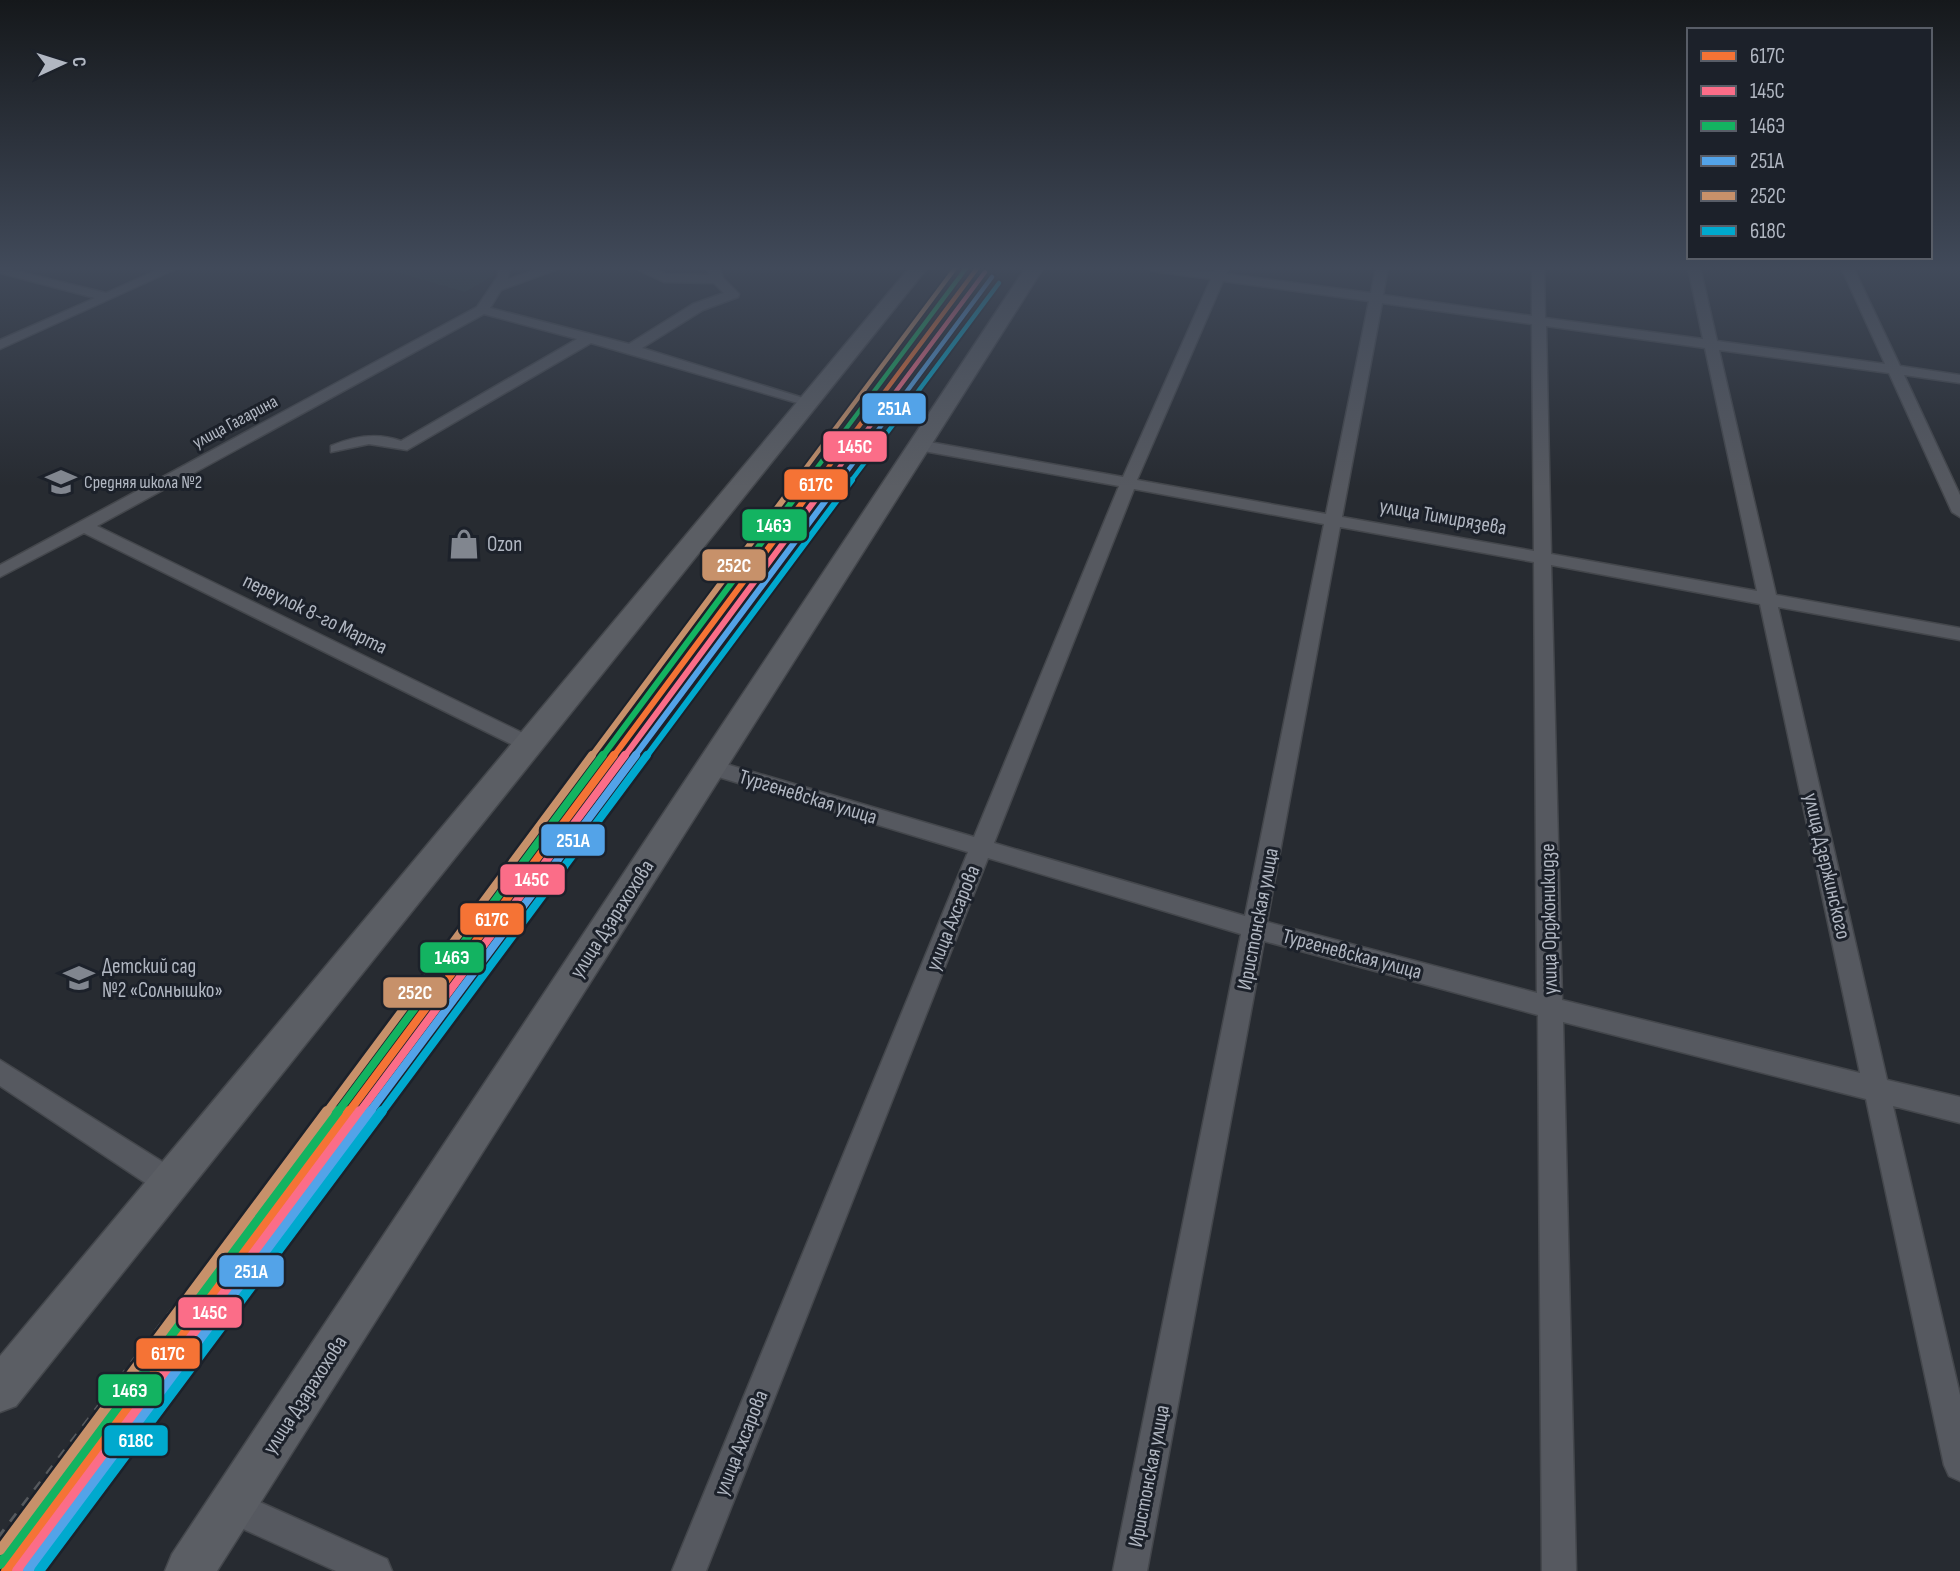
<svg xmlns="http://www.w3.org/2000/svg" width="1960" height="1571" font-family="'Sofia Sans Condensed',sans-serif">
  <rect width="100%" height="100%" fill="#272b31"/>
  <path fill="#293739" d="M379 267H493V276L465 292Z"/>
  <g fill="none" stroke-linecap="round" stroke-linejoin="round">
    <g stroke="#44474c" stroke-width="3">
      <path id="street" d="M0 267 106 293 164 267H180L0 349V340L95 298 0 273Z
        M498 267H510L508 279 545 267H563L501 290 490 308 629 344 693 304 724 293 714 283 664 282 632 267H649L666 274 709 275 707 267H719L723 278 739 294 738 297 703 310 642 348 813 401 806 405 801 404 591 343 407 450 369 444 331 452V446C354 436 377 432 401 441L577 339 484 314 97 526 535 739 538 744 535 749H521L84 533 0 577V565L477 307 498 276Z
        M1146 267 1215 272 1217 267H1229L1226 274 1371 293 1376 267H1388L1383 295 1532 316V267H1544L1545 318 1703 339 1688 267H1700L1717 341 1885 364 1841 267H1853L1900 366 1960 375V383L1904 375 1960 495V517L1952 512 1889 373 1719 350 1776 595 1960 628V640L1778 607 1887 1080 1960 1097V1123L1893 1106 1960 1395V1481L1949 1476 1944 1465 1866 1099 1563 1022 1576 1571H1542L1538 1015 1264 941 1147 1571H1113L1241 934 988 858 706 1571H672L968 852 702 772 699 767 702 762 709 759 974 837 1119 486 918 450 910 445 918 440 1123 477 1211 279 1152 271ZM1223 281 1369 301 1326 514 1137 480ZM1382 303 1532 324 1534 551 1342 517ZM1546 326 1705 348 1757 591 1551 554ZM1134 489 1324 524 1245 916 994 843ZM1340 527 1534 562 1537 993 1267 922ZM1551 565 1760 604 1860 1073 1562 1000Z
        M0 1060 182 1174 186 1184 182 1194 172 1198 162 1194 0 1086Z
        M233 1490 387 1559 392 1571H336L221 1519 216 1507 221 1495Z"/>
    </g>
    <g stroke="#44474c" stroke-width="3">
      <path id="secondary" d="M910 267H928L16 1406 0 1412V1356Z
        M1026 267H1044L217 1571H165L172 1554Z"/>
    </g>
    <use href="#street" fill="#565960" fill-rule="evenodd"/>
    <use href="#secondary" fill="#5b5e64" fill-rule="evenodd"/>
    <path stroke="#56595d" stroke-width="3.5" stroke-dasharray="4.5 4.5" stroke-linecap="butt" d="M807 481 970 267
      M830 481 988 267"/>
    <path stroke="#56595d" stroke-width="4.5" stroke-dasharray="6 6" stroke-linecap="butt" d="M596 757 808 480
      M627 757 831 480"/>
    <path stroke="#56595d" stroke-width="6" stroke-dasharray="8 8" stroke-linecap="butt" d="M325 1113 598 755
      M365 1113 629 755"/>
    <path stroke="#56595d" stroke-width="8" stroke-dasharray="10 10" stroke-linecap="butt" d="M0 1539 326 1111
      M28 1571 367 1111"/>
    <g stroke="#1c212a" stroke-width="8">
      <path id="rail-1-far3" d="M818 481 978 267"/>
    </g>
    <g stroke="#1c212a" stroke-width="10">
      <path id="rail-1-far2" d="M613 757 819 480"/>
    </g>
    <g stroke="#1c212a" stroke-width="13">
      <path id="rail-1-far1" d="M348 1113 614 755"/>
    </g>
    <g stroke="#1c212a" stroke-width="15">
      <path id="rail-1" d="M6 1571 349 1111"/>
    </g>
    <g stroke="#1c212a" stroke-width="8">
      <path id="rail-2-far3" d="M829 481 985 272"/>
    </g>
    <g stroke="#1c212a" stroke-width="10">
      <path id="rail-2-far2" d="M624 757 830 480"/>
    </g>
    <g stroke="#1c212a" stroke-width="13">
      <path id="rail-2-far1" d="M359 1113 625 755"/>
    </g>
    <g stroke="#1c212a" stroke-width="15">
      <path id="rail-2" d="M17 1571 360 1111"/>
    </g>
    <g stroke="#1c212a" stroke-width="8">
      <path id="rail-3-far3" d="M807 481 967 267"/>
    </g>
    <g stroke="#1c212a" stroke-width="10">
      <path id="rail-3-far2" d="M602 757 808 480"/>
    </g>
    <g stroke="#1c212a" stroke-width="13">
      <path id="rail-3-far1" d="M337 1113 603 755"/>
    </g>
    <g stroke="#1c212a" stroke-width="15">
      <path id="rail-3" d="M0 1564 338 1111"/>
    </g>
    <g stroke="#1c212a" stroke-width="8">
      <path id="rail-4-far3" d="M840 481 992 277"/>
    </g>
    <g stroke="#1c212a" stroke-width="10">
      <path id="rail-4-far2" d="M634 757 841 480"/>
    </g>
    <g stroke="#1c212a" stroke-width="13">
      <path id="rail-4-far1" d="M369 1113 636 755"/>
    </g>
    <g stroke="#1c212a" stroke-width="15">
      <path id="rail-4" d="M28 1571 371 1111"/>
    </g>
    <g stroke="#1c212a" stroke-width="8">
      <path id="rail-5-far3" d="M796 481 956 267"/>
    </g>
    <g stroke="#1c212a" stroke-width="10">
      <path id="rail-5-far2" d="M591 757 798 480"/>
    </g>
    <g stroke="#1c212a" stroke-width="13">
      <path id="rail-5-far1" d="M326 1113 592 755"/>
    </g>
    <g stroke="#1c212a" stroke-width="15">
      <path id="rail-5" d="M0 1550 327 1111"/>
    </g>
    <g stroke="#1c212a" stroke-width="8">
      <path id="rail-6-far3" d="M851 481 999 283"/>
    </g>
    <g stroke="#1c212a" stroke-width="10">
      <path id="rail-6-far2" d="M646 757 852 480"/>
    </g>
    <g stroke="#1c212a" stroke-width="13">
      <path id="rail-6-far1" d="M381 1113 647 755"/>
    </g>
    <g stroke="#1c212a" stroke-width="15">
      <path id="rail-6" d="M39 1571 382 1111"/>
    </g>
    <use href="#rail-1-far3" stroke="#f57335" stroke-width="4.5"/>
    <use href="#rail-1-far2" stroke="#f57335" stroke-width="6"/>
    <use href="#rail-1-far1" stroke="#f57335" stroke-width="8"/>
    <use href="#rail-1" stroke="#f57335" stroke-width="10"/>
    <use href="#rail-2-far3" stroke="#fb6d88" stroke-width="4.5"/>
    <use href="#rail-2-far2" stroke="#fb6d88" stroke-width="6"/>
    <use href="#rail-2-far1" stroke="#fb6d88" stroke-width="8"/>
    <use href="#rail-2" stroke="#fb6d88" stroke-width="10"/>
    <use href="#rail-3-far3" stroke="#13b361" stroke-width="4.5"/>
    <use href="#rail-3-far2" stroke="#13b361" stroke-width="6"/>
    <use href="#rail-3-far1" stroke="#13b361" stroke-width="8"/>
    <use href="#rail-3" stroke="#13b361" stroke-width="10"/>
    <use href="#rail-4-far3" stroke="#53a3e8" stroke-width="4.5"/>
    <use href="#rail-4-far2" stroke="#53a3e8" stroke-width="6"/>
    <use href="#rail-4-far1" stroke="#53a3e8" stroke-width="8"/>
    <use href="#rail-4" stroke="#53a3e8" stroke-width="10"/>
    <use href="#rail-5-far3" stroke="#c7916a" stroke-width="4.5"/>
    <use href="#rail-5-far2" stroke="#c7916a" stroke-width="6"/>
    <use href="#rail-5-far1" stroke="#c7916a" stroke-width="8"/>
    <use href="#rail-5" stroke="#c7916a" stroke-width="10"/>
    <use href="#rail-6-far3" stroke="#00a9ce" stroke-width="4.5"/>
    <use href="#rail-6-far2" stroke="#00a9ce" stroke-width="6"/>
    <use href="#rail-6-far1" stroke="#00a9ce" stroke-width="8"/>
    <use href="#rail-6" stroke="#00a9ce" stroke-width="10"/>
  </g>
  <linearGradient id="sky" x2="0" y2="1"><stop stop-color="#15181b"/><stop offset="0.55" stop-color="#414a5a"/><stop offset="1" stop-color="#414a5a" stop-opacity="0"/></linearGradient>
  <rect width="1960" height="487" fill="url(#sky)"/>
  <defs>
    <g id="school-bare" transform="scale(2.415)"><path d="M0-5L7-2L0 1L-7-2ZM-4 1L0 2.5L4 1V4Q0 6-4 4Z" fill="#81868f" stroke="#1c212a" stroke-width="2.5" paint-order="stroke"/></g>
    <g id="shop-bare" transform="scale(2.415)"><path d="M-5-2.5h2.3a2.7 3.5 0 0 1 5.4 0H5L5.5 6h-11ZM-1.5-2.5h3a1.5 2.3 0 0 0-3 0Z" fill="#81868f" stroke="#1c212a" stroke-width="2.5" paint-order="stroke"/></g>
  </defs>
  <g fill-rule="evenodd">
    <use href="#school-bare" x="61" y="482"/>
    <use href="#shop-bare" x="464" y="544"/>
    <use href="#school-bare" x="79" y="978"/>
  </g>
  <g text-anchor="middle" dominant-baseline="central" stroke-width="6" stroke-linejoin="round" paint-order="stroke">
    <g font-size="18" fill="#b1b7c2" stroke="#1c212a">
      <text transform="translate(235 422) rotate(-28)">улица Гагарина</text>
    </g>
    <g font-size="18" fill="#b1b7c2" stroke="#1c212a" text-anchor="start">
      <text x="84" y="482">Средняя школа №2</text>
    </g>
    <g font-size="21" fill="#b1b7c2" stroke="#1c212a">
      <text transform="translate(1443 517) rotate(10)">улица Тимирязева</text>
      <text transform="translate(315 614) rotate(26)">переулок 8-го Марта</text>
      <text transform="translate(808 797) rotate(17)">Тургеневская улица</text>
      <text transform="translate(1827 866) rotate(77)">улица Дзержинского</text>
      <text transform="translate(953 918) rotate(-68)">улица Ахсарова</text>
      <text transform="translate(612 919) rotate(-57)">улица Дзарахохова</text>
      <text transform="translate(1258 919) rotate(-79)">Иристонская улица</text>
      <text transform="translate(1549 919) rotate(-91)">улица Орджоникидзе</text>
      <text transform="translate(1352 954) rotate(15)">Тургеневская улица</text>
      <text transform="translate(305 1395) rotate(-57)">улица Дзарахохова</text>
      <text transform="translate(741 1443) rotate(-68)">улица Ахсарова</text>
      <text transform="translate(1149 1476) rotate(-79)">Иристонская улица</text>
    </g>
    <g font-size="21" fill="#b1b7c2" stroke="#1c212a" text-anchor="start">
      <text x="487" y="544">Ozon</text>
      <text x="102" y="966">Детский сад<tspan x="102" dy="24">№2 «Солнышко»</tspan></text>
    </g>
  </g>
  <g stroke="#1c212a" stroke-width="2.5">
    <rect x="861" y="392" width="66" height="33" rx="7" fill="#53a3e8"/>
    <rect x="822" y="430" width="66" height="33" rx="7" fill="#fb6d88"/>
    <rect x="783" y="468" width="66" height="33" rx="7" fill="#f57335"/>
    <rect x="741" y="508" width="67" height="34" rx="7" fill="#13b361"/>
    <rect x="701" y="548" width="66" height="34" rx="7" fill="#c7916a"/>
    <rect x="540" y="823" width="66" height="34" rx="7" fill="#53a3e8"/>
    <rect x="499" y="863" width="67" height="33" rx="7" fill="#fb6d88"/>
    <rect x="459" y="902" width="66" height="34" rx="7" fill="#f57335"/>
    <rect x="419" y="941" width="66" height="33" rx="7" fill="#13b361"/>
    <rect x="382" y="976" width="66" height="33" rx="7" fill="#c7916a"/>
    <rect x="218" y="1254" width="67" height="34" rx="7" fill="#53a3e8"/>
    <rect x="177" y="1296" width="66" height="33" rx="7" fill="#fb6d88"/>
    <rect x="135" y="1337" width="66" height="33" rx="7" fill="#f57335"/>
    <rect x="97" y="1373" width="66" height="34" rx="7" fill="#13b361"/>
    <rect x="103" y="1424" width="66" height="33" rx="7" fill="#00a9ce"/>
  </g>
  <g font-size="19" text-anchor="middle" font-weight="bold" fill="#fff">
    <text x="894" y="415">251А</text>
    <text x="855" y="453">145С</text>
    <text x="816" y="491">617C</text>
    <text x="774" y="532">146Э</text>
    <text x="734" y="572">252С</text>
    <text x="573" y="847">251А</text>
    <text x="532" y="886">145С</text>
    <text x="492" y="926">617C</text>
    <text x="452" y="964">146Э</text>
    <text x="415" y="999">252С</text>
    <text x="251" y="1278">251А</text>
    <text x="210" y="1319">145С</text>
    <text x="168" y="1360">617C</text>
    <text x="130" y="1397">146Э</text>
    <text x="136" y="1447">618С</text>
  </g>
  <rect x="1687" y="28" width="245" height="231" fill="#1c212a" stroke="#585d67" stroke-width="2"/>
  <rect x="1701" y="51" width="35" height="10" fill="#f57335" stroke="#585d67" stroke-width="2"/>
  <text x="1750" y="63" font-size="21" fill="#b1b7c2">617C</text>
  <rect x="1701" y="86" width="35" height="10" fill="#fb6d88" stroke="#585d67" stroke-width="2"/>
  <text x="1750" y="98" font-size="21" fill="#b1b7c2">145С</text>
  <rect x="1701" y="121" width="35" height="10" fill="#13b361" stroke="#585d67" stroke-width="2"/>
  <text x="1750" y="133" font-size="21" fill="#b1b7c2">146Э</text>
  <rect x="1701" y="156" width="35" height="10" fill="#53a3e8" stroke="#585d67" stroke-width="2"/>
  <text x="1750" y="168" font-size="21" fill="#b1b7c2">251А</text>
  <rect x="1701" y="191" width="35" height="10" fill="#c7916a" stroke="#585d67" stroke-width="2"/>
  <text x="1750" y="203" font-size="21" fill="#b1b7c2">252С</text>
  <rect x="1701" y="226" width="35" height="10" fill="#00a9ce" stroke="#585d67" stroke-width="2"/>
  <text x="1750" y="238" font-size="21" fill="#b1b7c2">618С</text>
  <g transform="translate(63 63) rotate(86)" stroke="#1c212a" stroke-width="5" paint-order="stroke">
  <path d="M0-5L12 26L0 18L-12 26Z" fill="#b1b7c2"/>
  <text y="-10" font-size="19" font-weight="bold" text-anchor="middle" fill="#b1b7c2">С</text>
  </g>
</svg>
